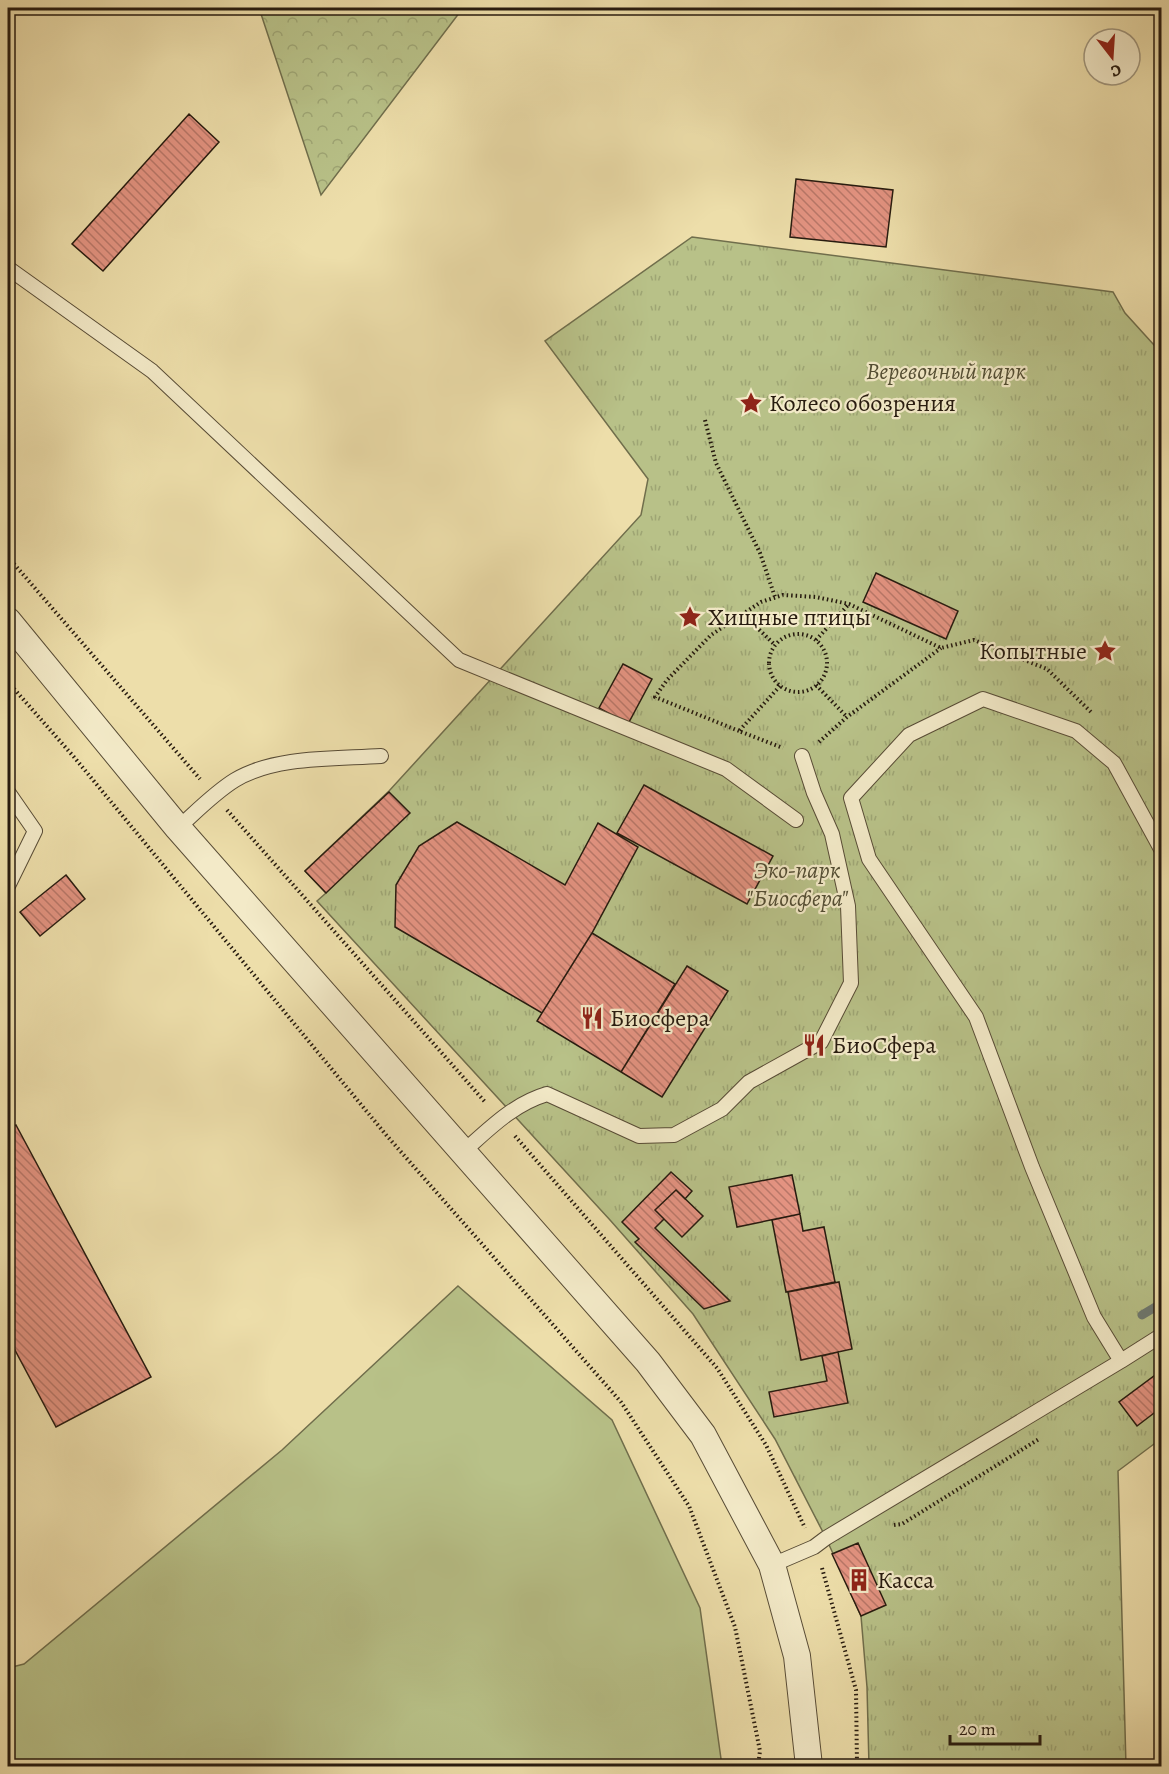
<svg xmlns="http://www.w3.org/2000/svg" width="1169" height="1774" font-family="Alegreya,serif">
  <defs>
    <pattern id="forest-crowns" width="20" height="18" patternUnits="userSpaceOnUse" patternTransform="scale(1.5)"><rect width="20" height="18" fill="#b8c188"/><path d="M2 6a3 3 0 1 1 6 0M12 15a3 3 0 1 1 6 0" fill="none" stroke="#9ea574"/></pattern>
    <pattern id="park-tufts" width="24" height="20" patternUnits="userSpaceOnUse" patternTransform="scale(1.5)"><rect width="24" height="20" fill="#b8c188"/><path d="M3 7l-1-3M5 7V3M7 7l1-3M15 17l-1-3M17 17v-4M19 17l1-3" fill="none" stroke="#9ea574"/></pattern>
    <pattern id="building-back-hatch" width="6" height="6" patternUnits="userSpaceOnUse" patternTransform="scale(1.5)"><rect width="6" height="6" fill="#e39381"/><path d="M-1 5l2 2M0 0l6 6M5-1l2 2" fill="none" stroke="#b87768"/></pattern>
  </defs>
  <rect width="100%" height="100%" fill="#eddeaa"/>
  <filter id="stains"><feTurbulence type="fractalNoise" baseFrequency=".00333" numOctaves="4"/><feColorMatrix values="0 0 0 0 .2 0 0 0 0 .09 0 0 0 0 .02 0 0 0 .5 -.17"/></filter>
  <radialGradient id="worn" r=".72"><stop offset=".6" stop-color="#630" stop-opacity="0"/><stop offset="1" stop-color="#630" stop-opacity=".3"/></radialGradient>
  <path fill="#b8c188" stroke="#706e4c" stroke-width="1.5" d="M458 1286 612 1420 700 1608 722 1766H8V1668L24 1664 282 1450Z"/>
  <path fill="url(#forest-crowns)" stroke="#706e4c" stroke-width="1.5" d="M259 8H463L321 195Z"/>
  <path fill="url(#park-tufts)" stroke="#706e4c" stroke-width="1.5" d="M692 237 1113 292 1125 313 1154 345 1161 333 1162 1438 1118 1471 1126 1766H869L867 1687 861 1616 826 1538 775 1439 693 1314 610 1220 317 901 326 893 305 871 389 791 641 515 648 479 545 341Z"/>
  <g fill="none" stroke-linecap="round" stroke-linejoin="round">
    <path stroke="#6e7a72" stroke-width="9" d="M1142 1315 1162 1303"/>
  </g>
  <path fill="url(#building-back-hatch)" stroke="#271b0f" stroke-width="1.5" d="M189 114 219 142 103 271 72 244Z
    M796 179 893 190 886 247 790 237Z
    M876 573 958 611 946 639 863 602Z
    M623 664 652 679 628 724 599 708Z
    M644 785 773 856 747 904 617 833Z
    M389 792 410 813 326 893 305 871Z
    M457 822 565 885 598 823 638 847 592 933 542 1013 395 927 396 885 419 846Z
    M66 875 85 899 40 936 20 912Z
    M592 933 675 984 621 1072 537 1021Z
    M687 966 728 991 662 1097 621 1072Z
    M16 1125 151 1377 56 1427 8 1337V1129Z
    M671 1172 692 1191 685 1199 676 1190 655 1210 664 1219 655 1228 730 1301 704 1309 635 1242 639 1239 622 1222Z
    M792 1175 800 1214 737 1227 729 1187Z
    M676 1190 703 1216 682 1237 655 1210Z
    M800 1214 803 1231 824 1227 835 1282 786 1292 772 1220Z
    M839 1282 852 1349 801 1360 788 1292Z
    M838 1352 848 1403 774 1417 769 1392 827 1381 822 1356Z
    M1162 1370V1407L1137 1426 1119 1402Z
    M858 1543 886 1605 861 1616 832 1554Z"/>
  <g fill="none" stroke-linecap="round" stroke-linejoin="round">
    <g stroke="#584c36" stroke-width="16">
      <path id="lane" d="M8 268 152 371 459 660 726 769 796 820
        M8 792 35 831 8 886
        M178 828C196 812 214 793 235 780 275 756 335 759 381 756
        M463 1152C489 1129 513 1104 547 1094L639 1136 674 1135 722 1109 749 1082 821 1042 851 983 848 906 832 834 814 793 802 756
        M1121 1361 1094 1317 1032 1167 976 1017 869 859 851 798 909 735 983 699 1076 731 1114 763 1162 851
        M772 1565 814 1547 826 1538 1121 1361 1162 1335"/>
    </g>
    <g stroke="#584c36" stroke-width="28">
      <path id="street" d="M8 621 178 828 648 1362 703 1435 772 1565 797 1656 809 1766"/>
    </g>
    <path stroke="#271b0f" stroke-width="4" stroke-dasharray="1.5 3" stroke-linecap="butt" d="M705 420 716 463 760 553 775 597
      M8 557 200 779
      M743 614 775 645
      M769 663a29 29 0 1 1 58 0a29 29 0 1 1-58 0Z
      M816 640 849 604
      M8 682 74 757 387 1136 621 1402 689 1506 735 1627 760 1751 758 1766
      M816 685 847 717
      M780 686 739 731 783 748
      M739 731 655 697 667 680 711 635 761 602 783 595 816 597 849 604 941 648 974 640 1047 669 1091 712
      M819 742 847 717 941 648
      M227 810 486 1103
      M515 1136 717 1368 766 1445 805 1528
      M894 1525 902 1524 1039 1439
      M822 1568 856 1690 857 1766"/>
    <use href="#lane" stroke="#f3eac8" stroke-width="14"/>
    <use href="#street" stroke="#f3eac8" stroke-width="26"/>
  </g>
  <defs>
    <g id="sight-bare" transform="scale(1.8)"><path d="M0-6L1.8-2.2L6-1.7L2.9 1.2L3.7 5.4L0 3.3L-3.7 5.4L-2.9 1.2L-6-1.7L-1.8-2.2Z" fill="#8f2418" stroke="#f3eac8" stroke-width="2.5" paint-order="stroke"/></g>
    <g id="restaurant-bare" transform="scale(1.8)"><path d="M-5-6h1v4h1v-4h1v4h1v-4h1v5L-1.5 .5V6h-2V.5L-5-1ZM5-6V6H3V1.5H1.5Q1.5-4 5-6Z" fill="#8f2418" stroke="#f3eac8" stroke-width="2.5" paint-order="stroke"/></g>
    <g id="building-bare" transform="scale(1.8)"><path d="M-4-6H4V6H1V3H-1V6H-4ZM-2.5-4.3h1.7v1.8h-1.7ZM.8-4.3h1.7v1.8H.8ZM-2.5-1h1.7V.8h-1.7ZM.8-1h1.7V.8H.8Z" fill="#8f2418" stroke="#f3eac8" stroke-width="2.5" paint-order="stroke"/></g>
  </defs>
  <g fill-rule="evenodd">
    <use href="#sight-bare" x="751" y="403"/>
    <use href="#sight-bare" x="690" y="617"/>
    <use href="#sight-bare" x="1105" y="651"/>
    <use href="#restaurant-bare" x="592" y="1018"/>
    <use href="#restaurant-bare" x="814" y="1045"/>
    <use href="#building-bare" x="859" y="1580"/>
  </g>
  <g text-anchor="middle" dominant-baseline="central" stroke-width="4.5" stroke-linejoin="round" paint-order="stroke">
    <g font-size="24" font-style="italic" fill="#524d33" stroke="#f3eac8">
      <text x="946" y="371">Веревочный парк</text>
      <text x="797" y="870">Эко-парк<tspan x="797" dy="28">"Биосфера"</tspan></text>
    </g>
    <g font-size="24" fill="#271b0f" stroke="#f3eac8" text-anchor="start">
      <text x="769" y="403">Колесо обозрения</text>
      <text x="708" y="617">Хищные птицы</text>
      <text x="1087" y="651" text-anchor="end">Копытные</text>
      <text x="610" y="1018">Биосфера</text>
      <text x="832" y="1045">БиоСфера</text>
      <text x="877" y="1580">Касса</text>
    </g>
  </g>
  <rect width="1169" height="1774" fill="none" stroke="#eddeaa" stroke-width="30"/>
  <rect x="9" y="9" width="1151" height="1756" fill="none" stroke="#271b0f" stroke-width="3"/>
  <rect x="15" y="15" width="1139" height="1744" fill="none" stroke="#271b0f" stroke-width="1.5"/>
  <g transform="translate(1112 57) rotate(163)"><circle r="28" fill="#f3eac8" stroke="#a1977e" stroke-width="1.5"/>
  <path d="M0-4.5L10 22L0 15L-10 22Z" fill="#8f2418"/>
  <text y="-9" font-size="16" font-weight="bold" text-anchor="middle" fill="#271b0f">С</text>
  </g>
  <path d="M950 1735v9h90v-9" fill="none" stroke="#271b0f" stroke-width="3"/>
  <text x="959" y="1735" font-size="18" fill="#271b0f" stroke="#f3eac8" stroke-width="4.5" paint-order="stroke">20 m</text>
  <rect width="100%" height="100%" filter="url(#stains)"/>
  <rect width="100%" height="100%" fill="url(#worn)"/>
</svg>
